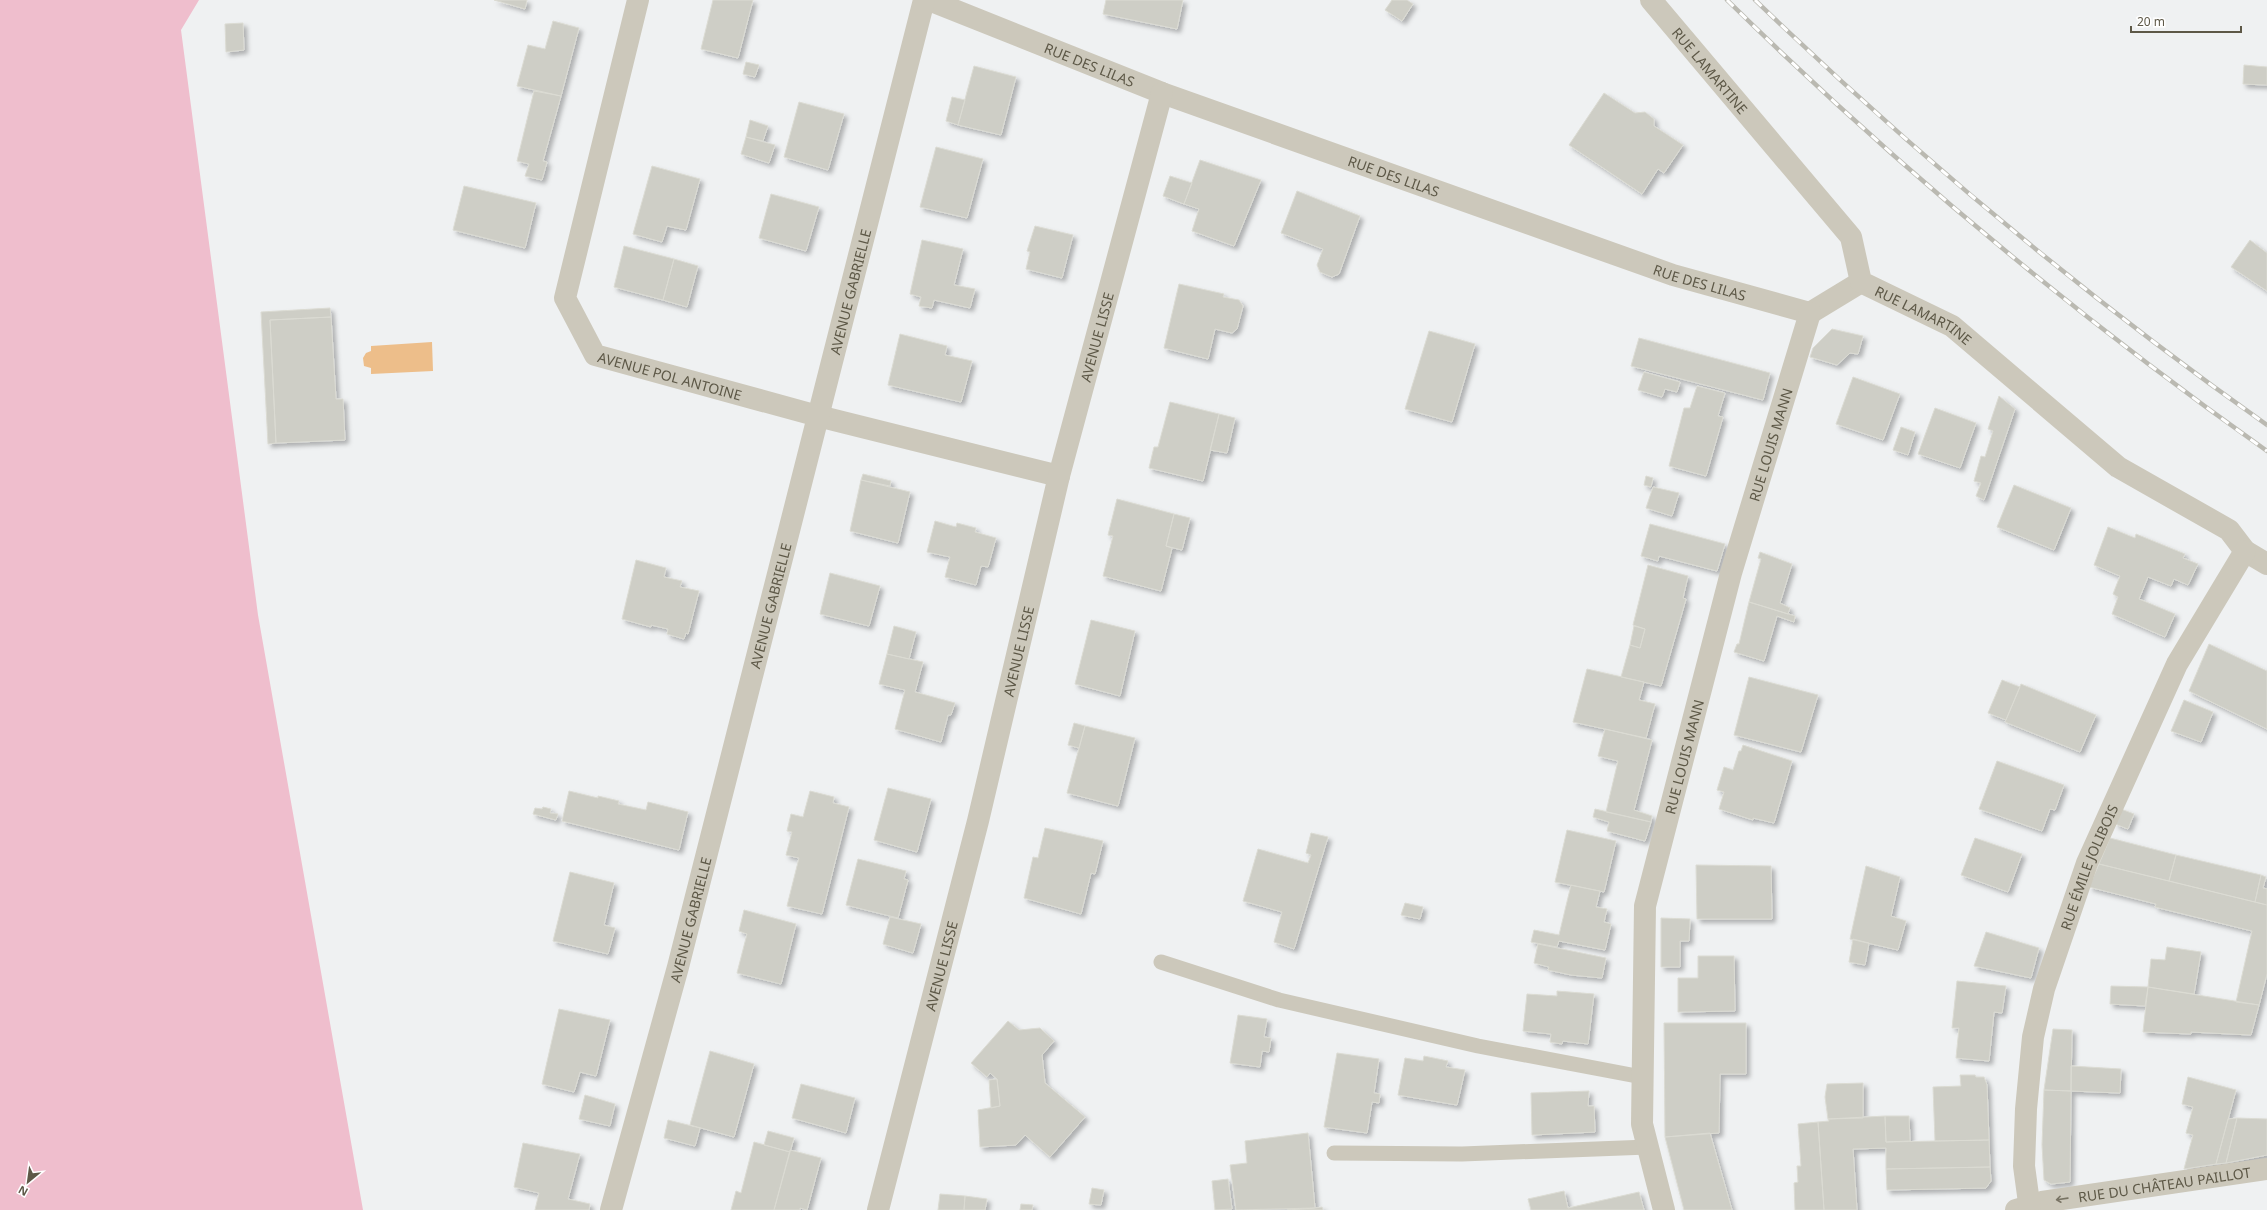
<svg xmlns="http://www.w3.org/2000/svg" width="2267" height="1210" font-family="'Noto Sans',sans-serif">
  <defs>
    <filter id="shadow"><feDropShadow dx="3.5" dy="3.5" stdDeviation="2" flood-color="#0004"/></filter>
  </defs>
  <rect width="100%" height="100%" fill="#eff1f2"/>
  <path fill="#efbecd" d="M0 0H199L181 30 258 615 363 1210H0Z"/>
  <path fill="#edbe8a" d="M432 342 433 371 371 374V368L364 366 363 358 366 353 371 351V346Z"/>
  <path fill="#cecec6" stroke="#dbdbd3" filter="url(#shadow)" d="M494 0H527L525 9Z
    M713 0H753L738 58 701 49Z
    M1106 0H1183L1177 29 1103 14Z
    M1392 0H1407L1413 4 1402 21 1385 10Z
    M553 21 579 28 561 96 517 86 528 45 545 49Z
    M243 23 244 50 226 52 225 24Z
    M746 62 759 65 755 77 743 74Z
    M2244 65 2267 67V85L2243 84Z
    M974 66 1016 77 1001 135 958 125Z
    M534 91 561 96 543 161 547 162 542 180 525 176 529 164 517 161Z
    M1604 93 1635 113 1645 112 1654 119V126L1683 145 1664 173 1658 169 1642 194 1569 145Z
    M952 97 965 100 958 125 946 121Z
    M799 102 844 114 828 170 784 157Z
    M750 120 768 126 763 141 746 137Z
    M746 137 775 145 769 163 741 154Z
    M936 147 983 159 967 218 920 207Z
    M1200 160 1261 180 1234 246 1192 231 1199 209 1184 204Z
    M652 166 700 179 686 230 667 226 662 242 633 234Z
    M1170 176 1192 183 1184 204 1163 196Z
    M464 186 536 203 525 248 453 230Z
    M1297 191 1360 216 1339 274 1332 277 1320 272 1317 265 1323 249 1281 233Z
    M771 194 819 207 806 251 759 238Z
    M1035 226 1073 235 1062 278 1026 269 1030 252 1027 251Z
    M922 240 963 249 954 285 975 289 970 308 934 300 932 308 919 306 921 297 910 294Z
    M2250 240 2267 253V291L2231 267Z
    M624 246 674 259 663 300 614 287Z
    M674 259 698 266 687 307 663 300Z
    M1179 284 1224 294 1223 297 1239 300 1243 306 1237 329 1232 333 1215 329 1208 359 1164 348Z
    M330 308 331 317 270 320 276 443 268 444 261 312Z
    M331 317 336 399H343L345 440 276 443 270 320Z
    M1832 329 1863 336 1858 354 1850 353 1837 365 1810 357 1813 348Z
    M1429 331 1475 344 1452 422 1405 409Z
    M900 334 947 346 945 355 972 361 961 402 888 385Z
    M1639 338 1770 373 1763 400 1631 366Z
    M1644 372 1680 382 1677 392 1665 389 1662 397 1638 390Z
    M1853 377 1900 394 1883 440 1836 424Z
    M1697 386 1725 393 1718 416 1723 417 1706 476 1669 466 1684 408H1690Z
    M1999 396 2015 409 1984 500 1976 496 1981 483 1974 481 1981 456 1985 457 1993 431 1988 429Z
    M1170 402 1219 414 1203 481 1149 468 1154 447H1158Z
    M1935 408 1976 423 1960 468 1918 454Z
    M1219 414 1235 418 1227 453 1210 450Z
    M1901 427 1915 432 1908 455 1893 450Z
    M863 474 891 481 890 486 861 480Z
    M1646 476 1653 478 1651 487 1644 485Z
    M861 480 910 492 898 543 850 531Z
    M2014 485 2071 508 2054 550 1997 527Z
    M1653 487 1679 493 1672 516 1646 508Z
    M1117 499 1174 514 1166 546 1172 548 1161 591 1103 576 1113 536 1108 535Z
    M1174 514 1190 518 1182 550 1166 546Z
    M935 521 956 527 957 523 976 528 975 532 996 538 988 567 981 566 976 585 945 577 950 557 927 552Z
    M1650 524 1725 544 1717 571 1659 556 1658 561 1641 556Z
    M2108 527 2135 538 2136 534 2185 554 2183 558 2198 564 2188 585 2174 579 2171 586 2148 577 2139 599 2175 614 2165 637 2112 614 2118 597 2113 594 2120 576 2094 565Z
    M1760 552 1792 564 1780 603 1790 608 1788 614 1749 602 1761 559 1758 558Z
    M636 560 666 568 664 577 682 581 680 587 699 591 688 634 686 633 684 639 667 634 668 629 651 625V627L622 619Z
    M1648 565 1688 576 1683 598 1686 599 1661 686 1621 677 1630 645 1640 648 1645 629 1633 625Z
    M830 573 880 586 869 626 820 614Z
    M1749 602 1795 616 1794 622 1777 616 1764 661 1734 652 1737 644H1739Z
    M1091 620 1135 631 1120 696 1075 684Z
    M894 626 916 632 909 659 887 654Z
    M1634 626 1645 629 1640 648 1630 645Z
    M2209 644 2267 671V729L2189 691Z
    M887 654 923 662 915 692 955 703 951 715H948L941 742 895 729 905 690 879 684Z
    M1587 669 1644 682 1639 700 1655 704 1646 738 1573 722Z
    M1749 677 1818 695 1801 752 1734 735Z
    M2002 680 2020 687 2006 720 1988 713Z
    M2021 684 2096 715 2080 752 2005 722Z
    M2184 700 2213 712 2201 742 2171 731Z
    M1074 723 1085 726 1079 748 1068 745Z
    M1085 726 1135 738 1118 806 1067 793Z
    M1605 729 1652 740 1634 810 1652 816 1651 822 1606 812 1618 761 1598 756Z
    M1743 745 1792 761 1774 823 1753 818V820L1719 809 1724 792 1717 790 1724 767 1733 770 1739 751H1741Z
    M1997 761 2064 785 2055 810 2050 809 2042 831 1979 809Z
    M888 788 931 799 917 852 874 840Z
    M569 791 598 798V796L619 801 618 804 646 810 648 802 688 812 679 850 562 821Z
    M810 791 834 797 833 803 849 807 822 914 787 906 799 858 786 855 792 832 787 831 791 814 803 817Z
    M543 807 551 809 550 813 558 814 556 820 533 814 535 808 542 809Z
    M1595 809 1651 822 1645 841 1607 831 1609 822 1593 817Z
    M2121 809 2134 814 2128 829 2115 824Z
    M1045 828 1103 841 1095 874 1091 873 1081 914 1024 898 1033 857 1038 858Z
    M1567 830 1616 841 1604 892 1555 882Z
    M1311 833 1328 837 1294 949 1274 942 1282 912 1243 901 1258 849 1308 863 1311 855 1306 853Z
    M1975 838 2022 854 2008 892 1961 875Z
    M2110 838 2176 855 2169 881 2099 864Z
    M2176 855 2261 875 2255 902 2169 881Z
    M858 859 906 871 904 879 908 880 898 918 846 905Z
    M2099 864 2267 905V974L2259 1005 2236 1002 2252 931 2155 907 2156 904 2089 887Z
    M1696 865 1771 866 1772 919H1697Z
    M1866 866 1900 877 1891 916 1906 921 1898 950 1850 939Z
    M570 872 614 883 604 925 615 928 608 954 553 941Z
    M2261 875 2266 877 2263 888 2267 889V905L2255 902Z
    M1571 885 1600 891 1596 907 1607 909 1604 922 1611 924 1605 950 1559 941 1557 947 1531 942 1534 930 1559 935Z
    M1405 903 1423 907 1420 919 1401 915Z
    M744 910 796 924 781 984 737 973 747 934 739 931Z
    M890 917 921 924 913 953 883 944Z
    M1661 918 1690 919 1689 941H1680V967H1661Z
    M1986 932 2039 948 2031 978 1974 966Z
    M1853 939 1869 943 1865 965 1849 962Z
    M1538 944 1606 958 1602 978 1571 975 1548 970 1549 967 1534 963Z
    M2167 947 2201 952 2194 994 2148 987 2151 959 2165 960Z
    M1698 956H1734L1735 1011 1678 1012V978H1698Z
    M1957 981 2006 986 2002 1013 1994 1012 1989 1061 1956 1058 1959 1028H1952Z
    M2111 986 2148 987 2145 1006 2110 1004Z
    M2148 987 2259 1005 2251 1035 2191 1032V1034L2143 1032Z
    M1557 991 1594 994 1588 1044 1563 1041 1562 1044 1550 1042 1551 1034 1523 1031 1527 994 1557 996Z
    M559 1009 610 1020 596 1076 580 1072 574 1092 542 1084Z
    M1238 1015 1267 1019 1264 1037 1271 1038 1269 1052 1262 1051 1260 1067 1230 1063Z
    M1008 1021 1019 1030 1040 1028 1054 1041 1042 1055 1045 1083 1085 1117 1050 1157 1025 1135 1016 1145 980 1147 978 1110 1000 1106 997 1079 990 1073 987 1077 971 1063Z
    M1664 1023H1746V1074H1720L1719 1133 1665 1137Z
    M2053 1029 2072 1030 2071 1091 2044 1090Z
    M710 1051 754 1064 734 1137 690 1125Z
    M1337 1053 1379 1059 1374 1093 1380 1094 1379 1103 1372 1102 1367 1133 1324 1127Z
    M1424 1056 1448 1061 1446 1067 1465 1070 1457 1105 1398 1095 1405 1058 1423 1061Z
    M2071 1066 2121 1069 2120 1093 2071 1091Z
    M1960 1075H1975L1976 1077H1984L1987 1085 1989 1140 1935 1141 1933 1087 1961 1086Z
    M2188 1077 2236 1090 2216 1164 2184 1169 2193 1135 2186 1133 2193 1107 2182 1104Z
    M997 1079 1000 1106 991 1108 989 1080Z
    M1863 1083V1118L1828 1119 1825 1097 1827 1084Z
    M801 1084 855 1098 846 1133 792 1118Z
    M2044 1090 2071 1091 2070 1182 2051 1184 2044 1180 2042 1145Z
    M1589 1091 1588 1106H1594L1595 1132 1532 1135 1531 1093Z
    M585 1095 615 1104 610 1126 579 1119Z
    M1885 1116H1909L1910 1141 1886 1142Z
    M1885 1116 1886 1142 1989 1140 1990 1167 1886 1169V1148L1853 1149 1857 1210H1824L1818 1122 1829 1121 1828 1119Z
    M2237 1118 2226 1163 2216 1164 2228 1119Z
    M2237 1118 2267 1119V1155L2226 1163Z
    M668 1120 700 1128 695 1146 664 1138Z
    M1818 1122 1824 1210H1795L1794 1183 1798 1182 1797 1166H1801L1798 1124Z
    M768 1131 794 1138 790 1152 764 1145Z
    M1308 1133 1315 1208 1236 1210 1230 1165 1247 1163 1245 1141Z
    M1710 1133 1732 1210H1684L1665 1137Z
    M754 1142 790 1152 774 1210H731L736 1191 741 1193Z
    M523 1143 580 1154 568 1199 590 1204 589 1210H535L539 1193 514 1187Z
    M790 1150 821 1158 807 1210 800 1208V1210H774Z
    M1990 1167 1991 1181 1986 1188 1887 1190 1886 1169Z
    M1228 1179 1232 1209 1215 1210 1212 1181Z
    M1092 1188 1104 1190 1101 1205 1089 1204Z
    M1564 1191 1568 1208 1639 1192 1644 1210H1531L1528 1199Z
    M940 1194 965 1196 964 1210H938Z
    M965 1196 987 1199 985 1210H964Z
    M1021 1204 1033 1205 1032 1210H1020Z
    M1322 1207 1323 1210H1287L1315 1208Z"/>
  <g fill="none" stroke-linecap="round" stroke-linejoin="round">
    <path stroke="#ccc8bb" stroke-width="15" d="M1161 962 1279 1000 1478 1046 1642 1077
      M1334 1153 1462 1154 1648 1147"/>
    <g stroke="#ccc8bb" stroke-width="22">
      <path id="s1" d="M638 0 565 298 595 355 818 416 1059 476"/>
      <path id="s2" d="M929 0 1162 93 1673 275 1810 313 1861 282"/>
      <path id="s3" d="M1651 0 1851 237 1861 282 1952 326 2118 467 2229 530 2245 551 2267 564"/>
      <path id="s4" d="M611 1210 678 967 924 0"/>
      <path id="s5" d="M878 1210 978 821 1059 476 1162 93"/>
      <path id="s6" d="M1664 1210 1642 1124 1645 906 1731 573 1810 313"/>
      <path id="s7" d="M2016 1210 2042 1202 2267 1169"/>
      <path id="s8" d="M2030 1210 2024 1166 2026 1109 2033 1037 2044 989 2087 863 2177 664 2245 551"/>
    </g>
    <g stroke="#bab9b1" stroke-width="4.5">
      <path id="rail" d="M1727 0C1895 165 2075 315 2267 451
        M1755 0C1915 154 2086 297 2267 425"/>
    </g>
    <use href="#rail" stroke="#fff" stroke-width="3" stroke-dasharray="9" stroke-linecap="butt"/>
  </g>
  <defs><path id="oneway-shaft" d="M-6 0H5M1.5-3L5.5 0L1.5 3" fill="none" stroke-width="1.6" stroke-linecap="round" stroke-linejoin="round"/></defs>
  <use stroke="#797464" href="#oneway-shaft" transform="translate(2062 1199) rotate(172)"/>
  <g text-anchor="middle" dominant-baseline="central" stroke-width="3" stroke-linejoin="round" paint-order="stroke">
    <g font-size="14" fill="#5d5847" stroke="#fff">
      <text stroke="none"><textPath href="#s2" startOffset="173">RUE DES LILAS</textPath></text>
      <text stroke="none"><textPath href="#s3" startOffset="92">RUE LAMARTINE</textPath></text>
      <text stroke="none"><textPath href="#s2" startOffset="497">RUE DES LILAS</textPath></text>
      <text stroke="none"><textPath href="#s2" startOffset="821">RUE DES LILAS</textPath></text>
      <text stroke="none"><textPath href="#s4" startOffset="949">AVENUE GABRIELLE</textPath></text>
      <text stroke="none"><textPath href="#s3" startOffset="427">RUE LAMARTINE</textPath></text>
      <text stroke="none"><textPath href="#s5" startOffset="900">AVENUE LISSE</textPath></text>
      <text stroke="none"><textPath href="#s1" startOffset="449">AVENUE POL ANTOINE</textPath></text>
      <text stroke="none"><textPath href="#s6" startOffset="785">RUE LOUIS MANN</textPath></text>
      <text stroke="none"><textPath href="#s4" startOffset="625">AVENUE GABRIELLE</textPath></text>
      <text stroke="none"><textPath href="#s5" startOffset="576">AVENUE LISSE</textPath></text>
      <text stroke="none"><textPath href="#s6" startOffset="461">RUE LOUIS MANN</textPath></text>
      <text stroke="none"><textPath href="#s8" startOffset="353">RUE ÉMILE JOLIBOIS</textPath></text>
      <text stroke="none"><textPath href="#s4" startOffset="301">AVENUE GABRIELLE</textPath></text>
      <text stroke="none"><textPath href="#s5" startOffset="252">AVENUE LISSE</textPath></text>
      <text stroke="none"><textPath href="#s7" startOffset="151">RUE DU CHÂTEAU PAILLOT</textPath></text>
    </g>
  </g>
  <g transform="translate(28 1182) rotate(209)" stroke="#ffffff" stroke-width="3" paint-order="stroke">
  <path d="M0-3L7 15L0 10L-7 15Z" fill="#5d5847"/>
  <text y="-6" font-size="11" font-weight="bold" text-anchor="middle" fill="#5d5847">N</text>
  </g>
  <path d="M2131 26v6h110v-6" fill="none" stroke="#5d5847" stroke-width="2"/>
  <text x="2137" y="26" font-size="12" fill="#5d5847" stroke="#ffffff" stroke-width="3" paint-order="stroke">20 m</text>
</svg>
